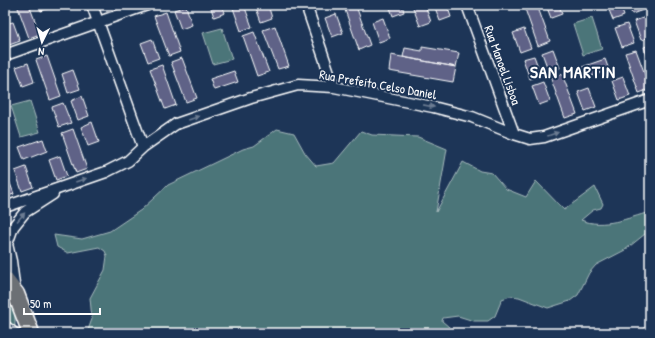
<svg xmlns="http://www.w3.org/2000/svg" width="655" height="338" font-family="'Patrick Hand',sans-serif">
  <rect width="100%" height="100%" fill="#1d3557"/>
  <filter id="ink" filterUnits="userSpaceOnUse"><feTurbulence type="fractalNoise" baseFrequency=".025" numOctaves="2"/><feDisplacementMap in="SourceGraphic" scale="8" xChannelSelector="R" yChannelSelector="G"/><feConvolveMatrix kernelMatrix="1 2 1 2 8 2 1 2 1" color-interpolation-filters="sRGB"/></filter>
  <g filter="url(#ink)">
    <path fill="#4c7579" stroke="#a6babc" d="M592 18 602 49 583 55 573 24Z
      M222 28 232 59 213 64 203 33Z
      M30 101 40 132 21 137 11 106Z
      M277 129 294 133 305 153 316 166 334 163 361 131 372 135 418 137 447 149 436 212 463 162 480 171 492 173 506 189 526 197 536 181 564 210 595 187 603 204 601 208 593 210 581 220C603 229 628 218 650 212V230L625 250 596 265 589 273 578 295 570 301 548 308 519 297 510 296 502 299 495 316 488 321H474L458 316 443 318 442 321 456 333H87L92 319 90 298 105 270 107 256 105 251 99 247 68 253 57 247 54 235 82 239 110 231 141 210 168 185 243 149 254 146Z
      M5 293 15 305V333H5Z"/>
    <path fill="#5e6287" stroke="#fff" d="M17 5H29L40 34 29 38Z
      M38 5H51L52 7 41 11Z
      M210 5H222L225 13 214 17Z
      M232 5H244L252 27 241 31Z
      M255 5H268L272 18 261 22Z
      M389 5H402L404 12 393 16Z
      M412 5H425L431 22 420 26Z
      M434 5H447L451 17 440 21Z
      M526 5H537L550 41 538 46 524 6Z
      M546 5H559L562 14 551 18Z
      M607 5H620L624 16 613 20Z
      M628 5H641L643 10 632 14Z
      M186 6 192 25 181 29 174 10Z
      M356 6 370 45 359 50 345 10Z
      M166 12 180 52 169 56 154 16Z
      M336 14 343 33 332 37 325 18Z
      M646 17 650 29V37L641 40 634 21Z
      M383 18 390 38 379 42 372 22Z
      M13 22 20 41 9 45 5 35V24Z
      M627 24 634 43 622 47 615 28Z
      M275 26 289 66 278 69 263 30Z
      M524 29 531 48 520 52 513 33Z
      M254 32 269 72 257 76 243 36Z
      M152 39 159 58 148 62 141 43Z
      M650 45V64L644 47Z
      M422 47 459 53 456 67 403 57 405 48 422 51Z
      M553 49 560 68 549 72 542 53Z
      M636 50 650 88V89L639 93 625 53Z
      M391 55 456 67 453 82 389 71Z
      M47 56 61 96 50 100 36 60Z
      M534 56 541 75 530 79 523 59Z
      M182 58 197 98 186 102 171 62Z
      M605 59 609 70 586 78 582 67Z
      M28 63 34 82 23 86 16 67Z
      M162 65 176 105 165 109 150 69Z
      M73 70 80 89 68 93 62 74Z
      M234 71 238 82 214 90 210 79Z
      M562 74 577 114 565 118 551 79Z
      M623 77 630 96 619 100 612 81Z
      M543 82 550 101 539 105 532 86Z
      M589 88 596 107 585 111 578 92Z
      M82 96 89 116 78 120 71 101Z
      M63 103 71 123 59 127 52 107Z
      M92 122 99 142 88 146 81 127Z
      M73 129 87 169 76 173 62 133Z
      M43 139 47 151 24 160 19 147Z
      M60 156 67 176 56 180 49 160Z
      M26 167 33 187 22 191 15 171Z
      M5 170 14 194 5 197Z"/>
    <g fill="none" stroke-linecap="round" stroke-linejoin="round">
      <g stroke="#fff" stroke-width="8">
        <path id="service" d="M5 323 18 333"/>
      </g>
      <g stroke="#fff" stroke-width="13">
        <path id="minor" d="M92 5 143 147
          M306 5 334 87
          M467 5 514 134
          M5 55 147 5
          M5 207 106 172 128 161 143 147 176 124 251 98 298 85 334 87 433 107 472 117 514 134 530 139 544 137 650 100
          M15 292 11 261 7 244 13 227 25 212 53 194"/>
      </g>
      <g stroke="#fff" stroke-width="19">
        <path id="primary" d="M5 280 16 294 31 333"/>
      </g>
      <use href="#service" stroke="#1d3557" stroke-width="5"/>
      <use href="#minor" stroke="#1d3557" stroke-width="10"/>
      <use href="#primary" stroke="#6c6f75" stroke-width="16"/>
    </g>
    <defs><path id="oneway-solid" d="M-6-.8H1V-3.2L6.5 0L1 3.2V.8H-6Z"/></defs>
    <g fill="#6c7c92">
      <use href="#oneway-solid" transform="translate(429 106) rotate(11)"/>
      <use href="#oneway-solid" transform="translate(194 118) rotate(-19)"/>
      <use href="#oneway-solid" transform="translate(553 134) rotate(-19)"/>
      <use href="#oneway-solid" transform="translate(81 180) rotate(-19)"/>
      <use href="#oneway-solid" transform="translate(21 217) rotate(-48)"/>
    </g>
  </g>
  <g text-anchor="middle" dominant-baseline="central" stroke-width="4" stroke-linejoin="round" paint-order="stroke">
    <g font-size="13" fill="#fff" stroke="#1d3557">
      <text transform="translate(503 65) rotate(70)">Rua Manoel Lisboa</text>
      <text transform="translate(378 84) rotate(10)">Rua Prefeito Celso Daniel</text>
    </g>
    <g font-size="17" font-weight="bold" letter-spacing="1" fill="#fff" stroke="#1d3557">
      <text x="573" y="71">SAN MARTIN</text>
    </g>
  </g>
  <rect width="655" height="338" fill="none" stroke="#1d3557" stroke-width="20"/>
  <rect x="10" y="10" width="635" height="318" fill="none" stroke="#fff" stroke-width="1.5" filter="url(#ink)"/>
  <g transform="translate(42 42) rotate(185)" stroke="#1d3557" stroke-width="3" paint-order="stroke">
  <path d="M0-3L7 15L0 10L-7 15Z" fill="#ffffff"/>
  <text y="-6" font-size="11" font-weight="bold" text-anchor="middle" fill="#ffffff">N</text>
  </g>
  <path d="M24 308v6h76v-6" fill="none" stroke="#ffffff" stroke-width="2"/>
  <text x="30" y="308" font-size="12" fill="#ffffff" stroke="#1d3557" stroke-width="3" paint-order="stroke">50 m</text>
</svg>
